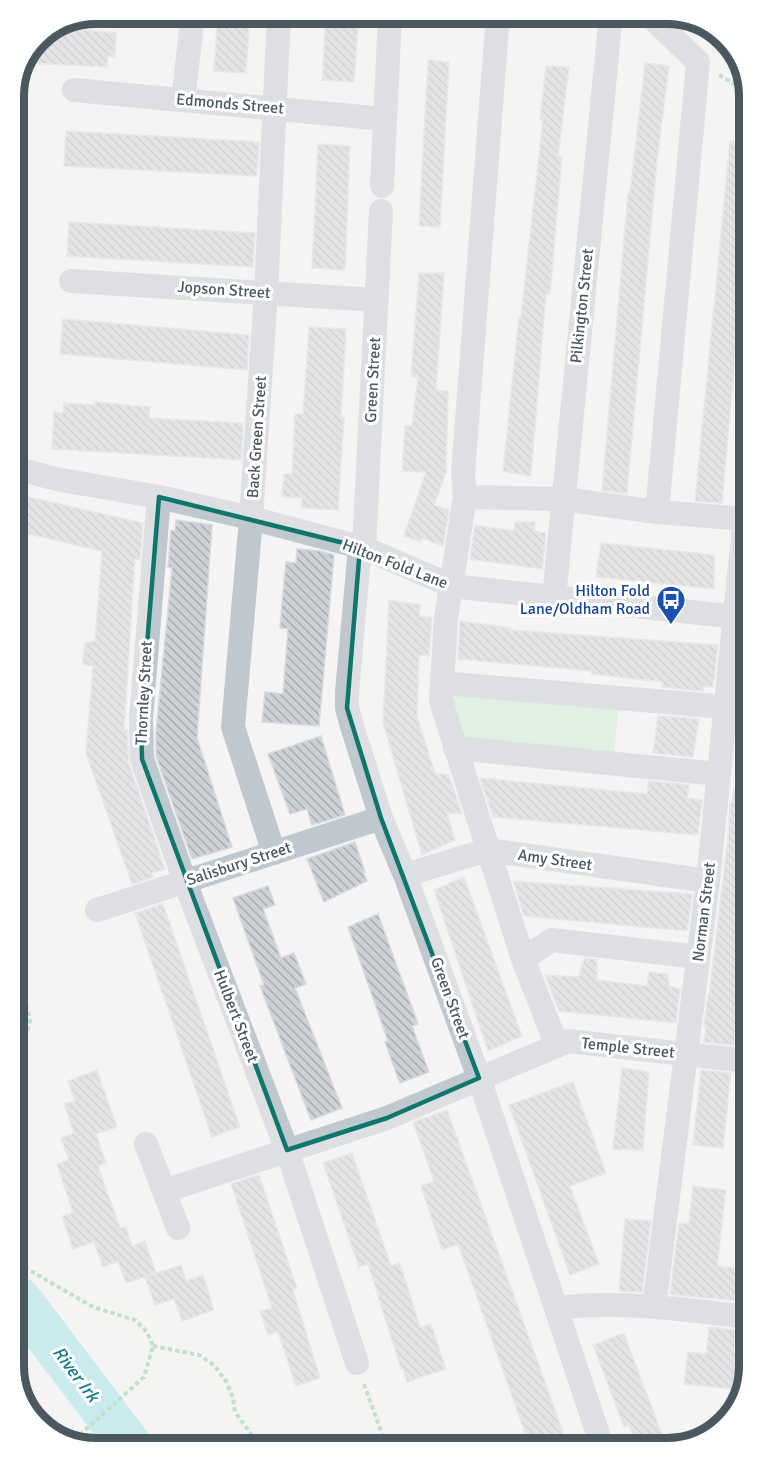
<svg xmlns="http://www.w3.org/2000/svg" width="763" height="1462" font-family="Signika,sans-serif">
  <defs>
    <pattern id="building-back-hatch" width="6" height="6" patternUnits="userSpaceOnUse" patternTransform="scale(1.5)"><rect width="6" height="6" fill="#cdd0d5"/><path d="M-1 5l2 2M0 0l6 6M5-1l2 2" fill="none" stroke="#a8acb0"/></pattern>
  </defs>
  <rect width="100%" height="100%" fill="#f5f3f3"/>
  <path fill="#c5eed1" d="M464 692 619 703 614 754 458 741 450 701Z"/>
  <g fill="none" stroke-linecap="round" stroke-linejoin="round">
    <path stroke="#95e0e8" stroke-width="44" d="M19 1299 132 1448"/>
  </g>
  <path fill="url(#building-back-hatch)" stroke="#d7dadd" stroke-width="1.5" d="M218 14H250L246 73 214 71Z
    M326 14H359L354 82 322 80Z
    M75 22 74 29 116 33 115 57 108 56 107 67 26 63 38 37Z
    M428 60 449 62 440 227 419 226Z
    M645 63 669 66 657 161 627 494 602 490 628 193H630Z
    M546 66 569 67 558 156H562L550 294H546L531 476 503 471 519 317H521L543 119H540Z
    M66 131 259 142 257 176 64 166Z
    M730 141H744V257L722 503 695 501Z
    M318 144 350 146 345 270 312 268Z
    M69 222 255 233 253 267 67 256Z
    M419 273H444L436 390 448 391 446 473 434 505 449 510 443 546 422 538 421 542 404 536 426 472 402 471 405 426H412L418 377 411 376Z
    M63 319 249 335 247 370 60 354Z
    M309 327 346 329 341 417H344L338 510 301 508 302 498 282 497 284 474H292L295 414H303Z
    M95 402 150 407 149 418 243 423 241 460 52 449 54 412 63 413 64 403 95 405Z
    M20 495 143 523 140 560 135 559 124 730H127L129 764 165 869 152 873 153 877 132 884 86 753 93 666 82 664 85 643 95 641 102 551 16 531V516Z
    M176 520 212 525 197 738 232 847 192 859 156 756V732L172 568 168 567 171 530 175 531Z
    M515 522H535L534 531 546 533 542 569 470 559 475 525 514 531Z
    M601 543 714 555V589L596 577Z
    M297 549 320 551 334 555 319 726 262 722 265 692 283 694 288 629 280 628 282 602 286 562 296 563Z
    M389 600 420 605 419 616 432 618 429 656 419 655 417 716 435 773 449 775 462 814 447 813 455 840 422 855 383 723Z
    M460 621 511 628V630L718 645 713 687 704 686 703 691 662 687 663 682 592 674 591 671 458 659Z
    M658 716 699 719 693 757 653 753Z
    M321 736 345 815 312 825 307 809 290 814 268 754Z
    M480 778 647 794 649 781 689 785 687 798 702 800 698 835 493 817Z
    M734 788 747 789V922L734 1045 704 1042 706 1026H704L708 995H709L728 837 730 803H732Z
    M355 842 365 872H363L367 881 324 902 307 859Z
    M464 877 522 1036 488 1051 434 890Z
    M513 881 692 894 687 931 524 916Z
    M268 886 275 905 263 909 281 958 294 953 306 984 295 988 342 1108 311 1120 260 986 264 985 233 898Z
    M163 904 240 1127 212 1137 135 913Z
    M378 914 418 1024 412 1026 429 1072 400 1083 385 1042 388 1041 348 927Z
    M584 958 597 960V980L647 986 649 972 668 974 669 986 680 989 676 1023 559 1011 545 975 579 977Z
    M622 1068 649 1072 643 1150 613 1149Z
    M97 1070 117 1127 96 1134 106 1163 98 1166 120 1228 126 1227 132 1246 145 1241 156 1273 126 1283 118 1261 103 1267 94 1242 73 1249 62 1216 73 1213 57 1164 69 1160 61 1138 74 1133 64 1104 75 1101 68 1081Z
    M701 1070 731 1073 723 1148 693 1145Z
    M573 1082 606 1173 570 1186 599 1264 570 1275 509 1105Z
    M447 1110 567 1443 529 1444 458 1244 442 1250 421 1186 434 1181 413 1122Z
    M352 1153 391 1266 400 1263 420 1327 431 1324 446 1369 407 1382 403 1368 401 1369 368 1264 359 1267 323 1163Z
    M259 1175 297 1288 293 1290 320 1378 296 1386 278 1332 268 1335 260 1311 272 1308 231 1184Z
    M693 1186 726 1190 717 1266 749 1270V1302L670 1294 679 1223 689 1224Z
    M625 1219 651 1221 642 1292 619 1291Z
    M181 1265 186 1281 203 1275 214 1310 182 1321 174 1299 155 1305 145 1277Z
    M709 1327 736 1330 734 1352 749 1353V1367L742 1390 684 1384 688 1352 706 1354Z
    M624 1333 636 1366 665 1442 636 1443 629 1425 624 1427 593 1345Z"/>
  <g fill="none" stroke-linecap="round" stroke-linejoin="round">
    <path stroke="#7fcb9d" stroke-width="4" stroke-dasharray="4.5 3" stroke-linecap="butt" d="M719 75 743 89
      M18 968 30 1021 18 1064
      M19 1262 24 1267 93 1307 135 1320 147 1332 153 1346 144 1377 72 1442
      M153 1346 199 1355 214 1365 226 1381 233 1398 235 1412 251 1434 263 1447
      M364 1384 386 1445"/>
    <path stroke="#bfc8ce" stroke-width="24" d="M498 14 463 473 465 497 446 618 441 701 523 959 557 1046
      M648 14 698 62 657 512
      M74 90 385 119
      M183 100 193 14
      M382 186 390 14
      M71 281 377 300
      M15 468 56 479 159 497 251 518 364 548 452 586 746 618
      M159 497 141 719 142 759 185 882 287 1150 357 1363
      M465 497 563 499 657 512 745 519
      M360 547 347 692V708L351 723 381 818 405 875 479 1078 601 1443
      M364 548 381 211
      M554 598 611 14
      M442 683 725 707
      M455 748 719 774
      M274 853 233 727 251 518 266 293 279 14
      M405 875 487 850 708 881
      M97 910 381 818
      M523 959 552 940 698 957
      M146 1144 178 1228
      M164 1191 387 1118 568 1041 748 1061
      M654 1307 708 881 745 516
      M558 1308C621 1300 686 1310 749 1317"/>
  </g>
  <path d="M0 0H763V1462H0ZM159 497 360 547 347 708 381 818 479 1078 387 1118 287 1150 142 759 141 719Z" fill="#f5f3f3" fill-opacity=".55" fill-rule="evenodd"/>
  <path fill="none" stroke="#0f766e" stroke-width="4.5" stroke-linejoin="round" d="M159 497 360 547 347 708 381 818 479 1078 387 1118 287 1150 142 759 141 719Z"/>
  <defs>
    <g id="bus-pin" transform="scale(1.5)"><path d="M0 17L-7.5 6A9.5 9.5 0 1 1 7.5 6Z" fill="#1a4fb4" stroke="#fff"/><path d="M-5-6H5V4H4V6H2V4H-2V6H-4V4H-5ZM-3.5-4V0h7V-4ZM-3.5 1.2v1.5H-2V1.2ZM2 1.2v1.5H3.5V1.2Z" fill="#fff"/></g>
  </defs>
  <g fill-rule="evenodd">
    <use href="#bus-pin" x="671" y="600"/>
  </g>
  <g text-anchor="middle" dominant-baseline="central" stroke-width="6" stroke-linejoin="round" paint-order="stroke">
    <g font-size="16" fill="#4b585f" stroke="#fff">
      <text transform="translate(230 104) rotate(5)">Edmonds Street</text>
      <text transform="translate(224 290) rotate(4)">Jopson Street</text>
      <text transform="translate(582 306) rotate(-84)">Pilkington Street</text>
      <text transform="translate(373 380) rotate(-87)">Green Street</text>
      <text transform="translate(257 437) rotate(-86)">Back Green Street</text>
      <text transform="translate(395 564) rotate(21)">Hilton Fold Lane</text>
      <text transform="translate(144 693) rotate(-87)">Thornley Street</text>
      <text transform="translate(555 860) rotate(8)">Amy Street</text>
      <text transform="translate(239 864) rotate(-18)">Salisbury Street</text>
      <text transform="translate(704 912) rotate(-83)">Norman Street</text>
      <text transform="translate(450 998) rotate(70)">Green Street</text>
      <text transform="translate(236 1016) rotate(69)">Hulbert Street</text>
      <text transform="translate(628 1048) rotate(6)">Temple Street</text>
    </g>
    <g font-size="16" fill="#164399" stroke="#fff" text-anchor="end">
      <text x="650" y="591">Hilton Fold<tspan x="650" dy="18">Lane/Oldham Road</tspan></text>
    </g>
    <g font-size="18" font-style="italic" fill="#147e8b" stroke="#fff">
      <text transform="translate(76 1374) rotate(53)">River Irk</text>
    </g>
  </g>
  <path d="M0 0H763V1462H0ZM96 24H667A72 72 0 0 1 739 96V1366A72 72 0 0 1 667 1438H96A72 72 0 0 1 24 1366V96A72 72 0 0 1 96 24Z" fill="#fff" fill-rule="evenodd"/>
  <path fill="none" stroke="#4b585f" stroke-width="8" d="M96 24H667A72 72 0 0 1 739 96V1366A72 72 0 0 1 667 1438H96A72 72 0 0 1 24 1366V96A72 72 0 0 1 96 24Z"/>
</svg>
